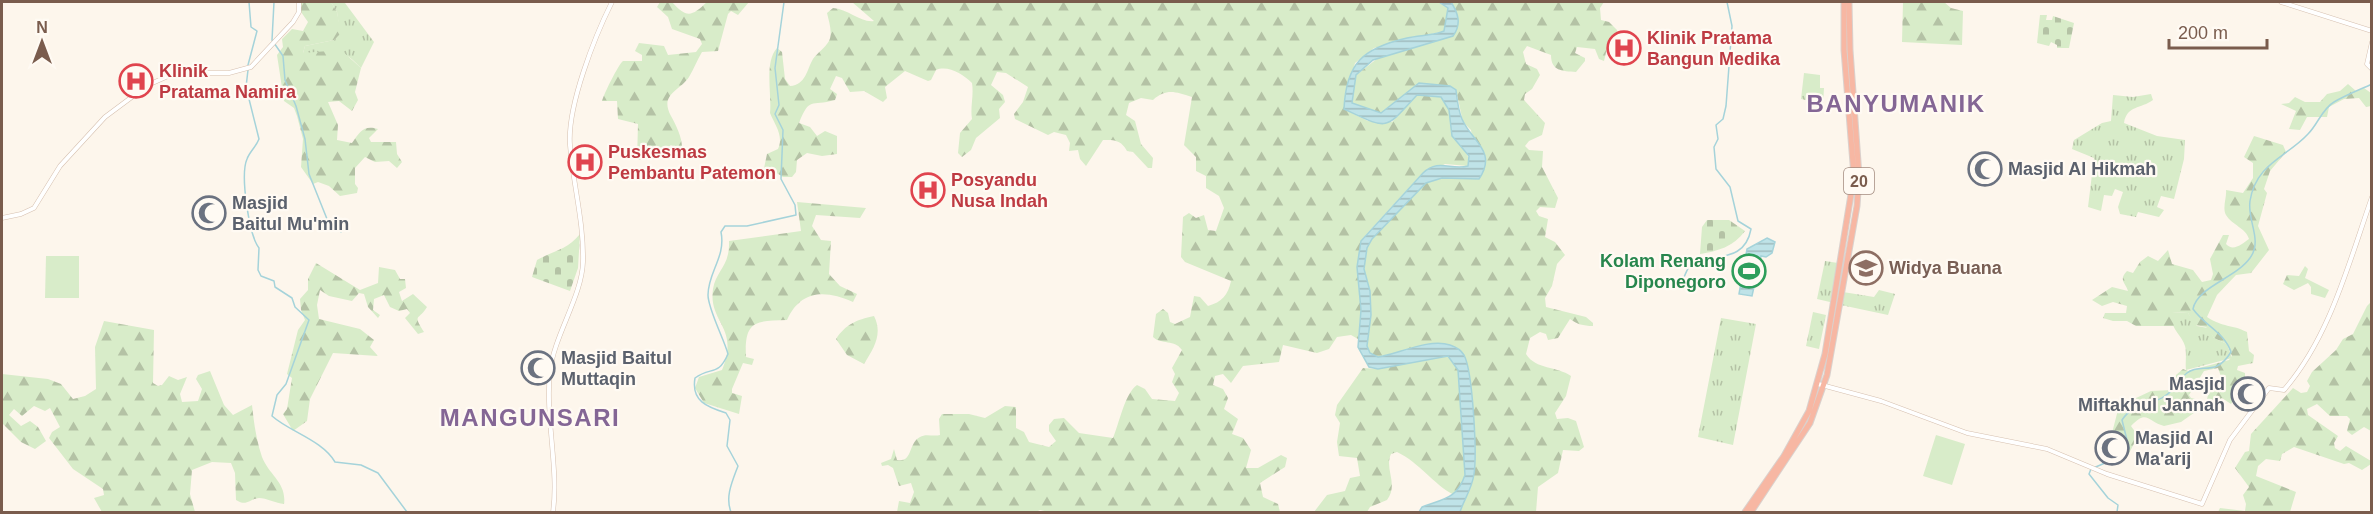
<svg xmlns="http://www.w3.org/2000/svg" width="2373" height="514" font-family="Helvetica,sans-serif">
  <defs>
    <pattern id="grass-tufts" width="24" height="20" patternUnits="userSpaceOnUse" patternTransform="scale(1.5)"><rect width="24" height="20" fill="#d8ecc9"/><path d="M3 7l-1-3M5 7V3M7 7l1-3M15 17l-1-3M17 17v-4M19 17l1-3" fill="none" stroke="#b4c2a5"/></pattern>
    <pattern id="forest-firs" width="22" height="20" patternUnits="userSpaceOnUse" patternTransform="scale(1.5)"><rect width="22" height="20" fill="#d8ecc9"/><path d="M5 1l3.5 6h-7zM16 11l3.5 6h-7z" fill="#b4c2a5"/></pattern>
    <pattern id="cemetery-stones" width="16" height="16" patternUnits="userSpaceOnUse" patternTransform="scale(1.5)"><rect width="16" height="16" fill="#d8ecc9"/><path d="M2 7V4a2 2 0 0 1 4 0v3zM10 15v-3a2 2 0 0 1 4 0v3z" fill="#b4c2a5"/></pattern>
    <pattern id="water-rules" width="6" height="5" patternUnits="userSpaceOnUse" patternTransform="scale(1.5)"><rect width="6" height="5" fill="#bfe3e8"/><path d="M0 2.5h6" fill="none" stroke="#a0bbbe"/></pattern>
  </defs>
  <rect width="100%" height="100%" fill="#fdf6ec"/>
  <path fill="url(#grass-tufts)" d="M331 2 345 3 374 42 361 68C336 41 332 58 303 53L305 46 334 40 340 33 337 12Z
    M1804 73 1820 75V88H1824L1823 104 1801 99Z
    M2151 94 2153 100C2141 109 2127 105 2124 123L2157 136 2185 140 2184 159 2174 199 2161 196 2157 207 2164 210 2159 217 2138 212 2136 217 2120 214 2118 207 2123 192 2115 189 2112 196 2104 195 2101 211 2088 207 2094 158 2072 149 2074 140 2102 123 2111 121 2113 95 2133 97Z
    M1825 261 1838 263 1830 302 1817 299Z
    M1879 290 1895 294 1888 315 1841 305 1843 292 1874 297Z
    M1813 312 1826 315 1819 349 1806 346Z
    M2172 312 2188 313 2197 326 2208 328 2214 338 2227 344 2232 358 2186 370C2185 363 2187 353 2185 346 2182 335 2168 327 2172 312Z
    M1721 318 1756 324 1733 445 1698 437Z"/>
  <path fill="url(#forest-firs)" d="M301 2H331L337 12 341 33 334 40 305 46 303 53 341 50 361 68 355 92 358 100 352 111 339 101 328 102 338 125 337 140 352 143C360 132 363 125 378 129L369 138 371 142H396L397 154 402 162 397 168 389 161 375 162 365 157 355 168V184L358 188 357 193 340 196 329 186 318 182 313 184 301 167 303 139 297 116 294 108 284 101 277 55 283 47 282 39 292 29 303 31 308 22 301 12Z
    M660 2H672C687 19 692 16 707 2H749L738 15 731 11 728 14 718 51 702 52C697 60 694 69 689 77 680 91 659 94 671 116 676 125 682 137 682 147L676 149 671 145 659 155H648L645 160H637L638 124 618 119 617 101H602C604 94 618 65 623 61H642V55L635 51 639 43 664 46 668 55 696 52 702 44 700 39 672 29 668 17 657 7Z
    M852 2H1439L1448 8 1444 31 1374 48 1355 63 1344 109 1368 121 1392 122 1417 95 1441 97 1450 110 1452 136 1462 144 1470 161 1468 166 1445 164 1417 179 1363 238 1358 281 1361 310 1358 339 1351 335 1337 337 1329 349 1317 353 1283 345 1279 362 1243 366 1231 383 1223 374 1215 376 1213 385 1223 389 1228 398 1224 409 1238 419 1232 434 1243 438 1251 450 1246 468H1258L1281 455 1287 458 1285 467 1260 483 1263 497 1278 504 1280 512H1049L1040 510 1036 512H897L899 501 910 503 914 492 911 483 899 486 893 468 888 465 882 466 881 463 891 459 894 449 897 460C913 463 908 443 920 437 926 433 933 437 940 435L939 419 942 414H969L985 418 1005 406 1016 407V428L1024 432 1029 442 1049 447 1056 441 1049 431V425L1054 419 1064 418 1079 433 1113 438C1119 424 1125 393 1137 385L1145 389 1152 399 1175 401 1179 393 1172 382 1175 374 1172 368 1182 350C1175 339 1161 345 1153 337L1156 314 1163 309 1168 313 1170 322 1175 324 1190 317 1194 296 1200 297 1208 306C1222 302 1228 295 1231 281L1185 262 1181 257 1183 217 1189 213 1196 218 1204 215 1208 230 1216 231 1224 208 1219 196 1206 188V176L1196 171V157L1184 145 1192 97C1175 92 1167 88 1153 100L1141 98 1129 103 1126 115 1135 121 1141 144 1153 158 1152 168H1148L1133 152 1127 151C1121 140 1115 140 1103 140L1086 166 1080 159 1078 150 1069 151 1070 143 1066 135 1054 132 1048 135 1015 119 1014 114 1023 102 1028 87 1006 73 997 72 991 85 1003 95 1005 102 999 109 1000 118 976 138 971 150 962 157 958 153 960 133 972 119C970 107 974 96 972 83 963 74 948 65 936 70L931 80 928 81 905 71 885 87 887 98 883 102 864 91 850 92 842 78 836 76 830 89 837 94 835 100C810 107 810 96 799 123L810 127 817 136 825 131 837 136V154L822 156 807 153 797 160 796 172 792 177H783L775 172 766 178 763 173 767 154 778 149C784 136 775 125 770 113 772 95 764 62 777 48L782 52 785 79 790 86C806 85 807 69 813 59 817 53 825 48 829 41 833 33 829 22 827 13L833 8C848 9 861 23 874 21Z
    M1451 2H1604L1600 8 1601 20 1609 22 1617 30V36L1609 40 1604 61 1599 59 1595 49 1577 47 1575 53 1585 58V61L1576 72C1562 71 1551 71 1551 55L1527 46 1523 52 1526 64 1537 69 1540 75 1532 89 1525 94 1524 100 1545 123 1542 135 1529 141 1525 146 1529 150 1543 151 1542 167 1558 198 1555 208 1540 207 1536 211 1539 216 1548 219 1545 237 1555 242 1565 255 1557 264 1552 286 1545 298 1546 307 1586 317 1593 323V326C1583 326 1577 324 1570 319L1558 338 1548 340 1546 334 1540 332 1530 338 1526 354C1536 370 1557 366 1571 376L1566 396 1555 413 1557 419 1568 418 1576 421 1584 447 1579 451 1563 450 1558 473 1538 487 1536 512H1460C1464 498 1472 488 1474 473 1478 440 1469 407 1470 374L1434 344 1377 357 1370 353 1367 346 1371 315 1370 291 1364 269 1367 248 1372 239 1426 183 1442 178 1479 179 1471 130 1463 122 1456 90 1419 83 1381 114 1352 103 1356 75 1382 55 1453 36Z
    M1903 2H1944L1951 8 1963 11 1962 45 1902 42Z
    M2348 84 2356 91 2364 88 2371 93V106L2366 107 2359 98 2344 99 2329 107 2327 117H2307L2300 130 2289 129 2296 111 2281 104 2289 103 2295 97 2305 102H2320L2327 94 2340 91Z
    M2254 136 2283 145 2286 152 2270 171 2264 189 2267 193 2258 226 2269 250 2251 273 2236 275 2217 295 2207 317C2224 328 2231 324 2247 332L2249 351 2254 355 2253 363 2238 366 2237 370 2245 373V378L2233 390 2236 397 2231 404 2222 398 2208 406C2205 398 2210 390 2214 383L2223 382 2218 368 2204 371 2189 395 2191 398 2200 400 2198 410 2181 422 2164 426C2147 421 2147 409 2131 426L2138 436 2127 457H2119L2105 464 2103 461 2118 451V440L2112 433 2119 406 2151 391 2172 390 2176 375 2183 369 2188 371 2229 360 2232 356 2227 344 2214 338 2206 327 2195 325 2188 313 2172 312 2174 326H2136L2127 321H2113L2103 318 2105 313H2126L2127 306 2113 302 2102 306 2092 300 2112 287 2128 291C2126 283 2118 280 2127 271L2133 273 2140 262 2148 256 2158 261 2168 250 2172 264 2193 270 2202 282 2211 280 2213 274 2210 259 2223 235H2229L2226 244C2233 252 2242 244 2249 239 2246 228 2232 225 2226 215 2222 208 2227 197 2226 190L2243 193 2253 178V163L2244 157Z
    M797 202 866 208 860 218 816 215 812 226 821 240 831 241 829 274 840 286 857 294 853 302C826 290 801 289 787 320 756 321 744 320 746 357L754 359 752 365 743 363 732 389V393L742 396 739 414 704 403 695 388 699 377 722 370C740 327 708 323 713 289 716 270 730 267 729 241L801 231Z
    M316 263 360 290 378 283 379 267 395 270 400 279H405L406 288 399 292 402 301 413 294 427 307C419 321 412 313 424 332L418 334 405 318 410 313 407 309 399 311 390 307 384 295 374 299 373 310 380 315 378 318 368 307 364 294 359 293 352 301 329 296 320 290 317 305 319 319 360 329 374 340 370 347 378 356 333 353 310 399 307 421 293 431 283 414 287 409 292 378 287 374 298 330 305 320 301 310 300 299 308 290V279Z
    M2305 266 2308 269 2305 278 2329 290 2325 298 2311 294V287L2308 283 2294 290 2283 284 2287 275 2299 276Z
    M2371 302V431L2364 427 2352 435 2347 431 2350 419 2347 416H2330L2317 404 2307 409 2308 415 2338 436 2334 443 2335 448 2340 451 2346 446 2371 461V464L2362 470 2349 463 2344 464 2294 447 2282 454 2280 461 2266 459 2258 466 2256 476 2296 492 2290 512H2218L2220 508 2245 511 2246 504 2243 495 2249 487 2235 468 2245 452 2249 451 2251 434 2293 388 2301 393 2307 392 2310 386 2307 381 2312 372 2336 350 2343 339 2353 334 2367 306Z
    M874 316C883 334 874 348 864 364L847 355 836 339C846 324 856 320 874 316Z
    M104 321 154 330 153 383 158 386 162 385 169 376 178 380 187 377 180 394 182 402 198 401 202 389 196 379 198 375 210 371 224 405 233 415 252 405C254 423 256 439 262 457 269 475 287 483 284 504 276 503 266 498 259 498 249 499 247 507 236 500L235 473 231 463 212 462 192 470 190 494 195 512H102L94 498 104 495 103 489 73 469 49 438 52 432 60 427 50 408 45 411 34 406 22 416 14 409 9 415 21 426 30 421 38 427 46 441 35 449 21 442 2 423V374L48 379 61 384 73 399 85 396 96 389 95 347Z
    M1439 356H1448L1458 370 1465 458V475L1461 487 1454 495C1433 484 1420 463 1397 452L1391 454C1384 469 1399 484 1387 500L1370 507 1367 512H1314L1327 495 1345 491 1350 478 1360 476 1357 458 1339 456 1337 442 1340 423 1335 415 1337 405 1363 368 1378 369Z"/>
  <path fill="url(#cemetery-stones)" d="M2040 15H2047L2046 20H2052L2053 16 2074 23 2069 48H2057V45L2051 42 2049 46 2037 43Z
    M1707 220H1729L1745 231C1733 247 1718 251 1700 254L1702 227Z
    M580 234 578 268 570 291 532 277 537 260C555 250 567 250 580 234Z"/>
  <path fill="#d8ecc9" d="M46 256H79V298H45Z
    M1936 435 1965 444 1952 485 1923 476Z"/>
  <path fill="url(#water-rules)" stroke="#a5d3da" stroke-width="1.5" d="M1439 2H1451C1458 13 1462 24 1453 36L1373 60 1356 75 1352 103 1381 113 1419 83 1450 86 1456 90C1457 99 1458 110 1462 119 1471 141 1498 151 1479 179L1442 178 1426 183 1372 239 1367 248 1364 269 1370 291 1371 315 1367 346 1370 353 1378 357C1398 354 1429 338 1450 345 1456 347 1461 350 1464 355 1473 372 1477 454 1474 474 1472 489 1464 499 1460 512H1419L1422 507C1443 499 1457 499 1465 475L1458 370 1448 356 1378 369 1369 367 1358 347 1361 310 1357 267 1361 241 1423 173C1439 158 1451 171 1468 166L1469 156 1452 136 1449 110 1441 97 1417 95C1384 131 1389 130 1344 109 1346 63 1363 48 1407 38 1420 35 1432 36 1444 31L1448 8Z
    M1767 238 1775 242 1772 253 1766 257 1761 256 1752 296 1739 294 1747 249Z"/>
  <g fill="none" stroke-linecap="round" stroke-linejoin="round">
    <path stroke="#a5d3da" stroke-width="1.5" d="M274 2 272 40 283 56 285 80 296 106 305 139 309 174 327 219 341 232
      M248 65 257 31 251 27 249 2
      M248 70 246 87 259 139C256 147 250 151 247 159 240 175 249 235 259 248L258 270 261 276 274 281 275 287 292 298 295 307 309 320 286 384 277 395 272 416C290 432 322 440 335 462L361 465 378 473 407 512
      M1684 277C1687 271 1688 265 1695 263 1716 254 1745 262 1751 229L1738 221 1730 187 1716 169 1714 147 1718 139 1716 125 1723 119 1726 106 1732 26 1727 2
      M731 512C725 497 732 482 738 466L727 446 730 420 726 413C707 407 691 401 695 378 711 366 718 377 728 354 724 339 708 309 708 295 708 272 726 257 721 232L725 226H747L796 215 795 205 781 179 783 130 775 114 779 105 775 68 784 2
      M2117 512 2118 505 2108 498 2089 474 2091 469 2126 454 2129 448 2122 420C2133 403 2150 406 2165 396 2175 390 2179 379 2187 373 2202 362 2215 378 2231 352 2224 332 2205 326 2193 309 2197 287 2236 278 2250 258 2263 240 2247 221 2250 201 2256 163 2287 157 2308 134 2318 124 2322 109 2334 102 2346 95 2359 90 2372 84"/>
    <g stroke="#d6c0b0" stroke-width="5">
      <path id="secondary" d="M2281 2 2372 31
        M2372 42 2367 64 2372 69
        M2 218 21 214 34 208 60 166 105 117 148 85 175 73H229L251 67 293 22 299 12V2
        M1818 384 1881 401 1967 433 2047 449 2107 474 2202 504 2230 440 2269 388 2284 390C2330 337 2349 262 2372 197
        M553 512C559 469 545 418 550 371 554 336 582 296 583 262 584 222 573 184 570 145 567 106 595 36 612 2"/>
    </g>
    <g stroke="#dad1cd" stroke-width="7">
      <path id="highway" d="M1745 512 1784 456 1809 411 1825 354 1854 176 1844 50V2
        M1751 512 1810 423 1827 375 1857 206 1859 176 1850 50 1849 2"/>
    </g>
    <use href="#secondary" stroke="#fff" stroke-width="4"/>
    <use href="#highway" stroke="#f7b7a3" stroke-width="5"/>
  </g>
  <defs>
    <g id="hospital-ring" transform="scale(1.725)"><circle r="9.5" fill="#fffaf3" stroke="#e0444e" stroke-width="1.5"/><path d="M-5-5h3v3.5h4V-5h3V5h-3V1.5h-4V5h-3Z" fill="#e0444e"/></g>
    <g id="mosque-ring" transform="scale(1.725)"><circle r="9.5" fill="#fffaf3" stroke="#6b7280" stroke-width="1.5"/><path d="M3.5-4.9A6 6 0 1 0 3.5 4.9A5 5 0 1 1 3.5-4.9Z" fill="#6b7280"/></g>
    <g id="university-ring" transform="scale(1.725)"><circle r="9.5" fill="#fffaf3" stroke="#8d6e63" stroke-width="1.5"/><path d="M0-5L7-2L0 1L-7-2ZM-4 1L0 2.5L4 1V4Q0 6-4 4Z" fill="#8d6e63"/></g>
    <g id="stadium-ring" transform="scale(1.725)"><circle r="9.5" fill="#fffaf3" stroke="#2e9e5b" stroke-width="1.5"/><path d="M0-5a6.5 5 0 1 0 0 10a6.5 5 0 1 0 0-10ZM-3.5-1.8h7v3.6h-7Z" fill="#2e9e5b"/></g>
  </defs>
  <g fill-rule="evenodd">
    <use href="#hospital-ring" x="1624" y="48"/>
    <use href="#hospital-ring" x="136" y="81"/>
    <use href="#hospital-ring" x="585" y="162"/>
    <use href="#mosque-ring" x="1985" y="169"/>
    <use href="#hospital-ring" x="928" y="190"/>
    <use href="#mosque-ring" x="209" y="213"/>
    <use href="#university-ring" x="1866" y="268"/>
    <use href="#stadium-ring" x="1749" y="271"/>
    <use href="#mosque-ring" x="538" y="368"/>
    <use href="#mosque-ring" x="2248" y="394"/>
    <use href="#mosque-ring" x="2112" y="448"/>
  </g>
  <g text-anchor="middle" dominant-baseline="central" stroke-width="4.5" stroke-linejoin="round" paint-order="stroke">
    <rect fill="#fffaf3" stroke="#a28b7f" stroke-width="1.5" x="1844" y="168" width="30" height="26" rx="4.5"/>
    <g font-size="16" font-weight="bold" fill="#7a5c4d">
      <text x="1859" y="181">20</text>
    </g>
    <g font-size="18" font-weight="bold" fill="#be3a42" stroke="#fffaf3" text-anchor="start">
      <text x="1647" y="38">Klinik Pratama<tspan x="1647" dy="21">Bangun Medika</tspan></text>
      <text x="159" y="71">Klinik<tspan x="159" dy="21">Pratama Namira</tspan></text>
      <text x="608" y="152">Puskesmas<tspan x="608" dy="21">Pembantu Patemon</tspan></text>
      <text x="951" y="180">Posyandu<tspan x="951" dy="21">Nusa Indah</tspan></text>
    </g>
    <g font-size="18" font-weight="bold" fill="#5b616d" stroke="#fffaf3" text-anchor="start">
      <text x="2008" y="169">Masjid Al Hikmah</text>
      <text x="232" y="203">Masjid<tspan x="232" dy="21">Baitul Mu'min</tspan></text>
      <text x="561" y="358">Masjid Baitul<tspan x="561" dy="21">Muttaqin</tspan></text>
      <text x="2225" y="384" text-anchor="end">Masjid<tspan x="2225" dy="21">Miftakhul Jannah</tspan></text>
      <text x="2135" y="438">Masjid Al<tspan x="2135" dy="21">Ma'arij</tspan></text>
    </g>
    <g font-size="18" font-weight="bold" fill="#27864d" stroke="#fffaf3" text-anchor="end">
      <text x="1726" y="261">Kolam Renang<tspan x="1726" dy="21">Diponegoro</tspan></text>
    </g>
    <g font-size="18" font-weight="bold" fill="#785e54" stroke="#fffaf3" text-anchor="start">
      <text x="1889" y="268">Widya Buana</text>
    </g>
    <g font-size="24" font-weight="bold" letter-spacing="1.5" fill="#846695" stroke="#fffaf3">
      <text x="1896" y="103">BANYUMANIK</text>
      <text x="530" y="417">MANGUNSARI</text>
    </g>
  </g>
  <rect width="2373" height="514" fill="none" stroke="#7a5c4d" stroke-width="6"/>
  <g transform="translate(42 42)" stroke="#fffaf3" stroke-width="4.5" paint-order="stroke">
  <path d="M0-4.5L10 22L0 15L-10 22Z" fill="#7a5c4d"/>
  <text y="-9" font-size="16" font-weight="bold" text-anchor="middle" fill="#7a5c4d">N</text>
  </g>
  <path d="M2169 39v9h98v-9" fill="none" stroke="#7a5c4d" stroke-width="3"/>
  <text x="2178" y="39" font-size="18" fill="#7a5c4d" stroke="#fffaf3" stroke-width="4.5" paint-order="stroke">200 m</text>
</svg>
